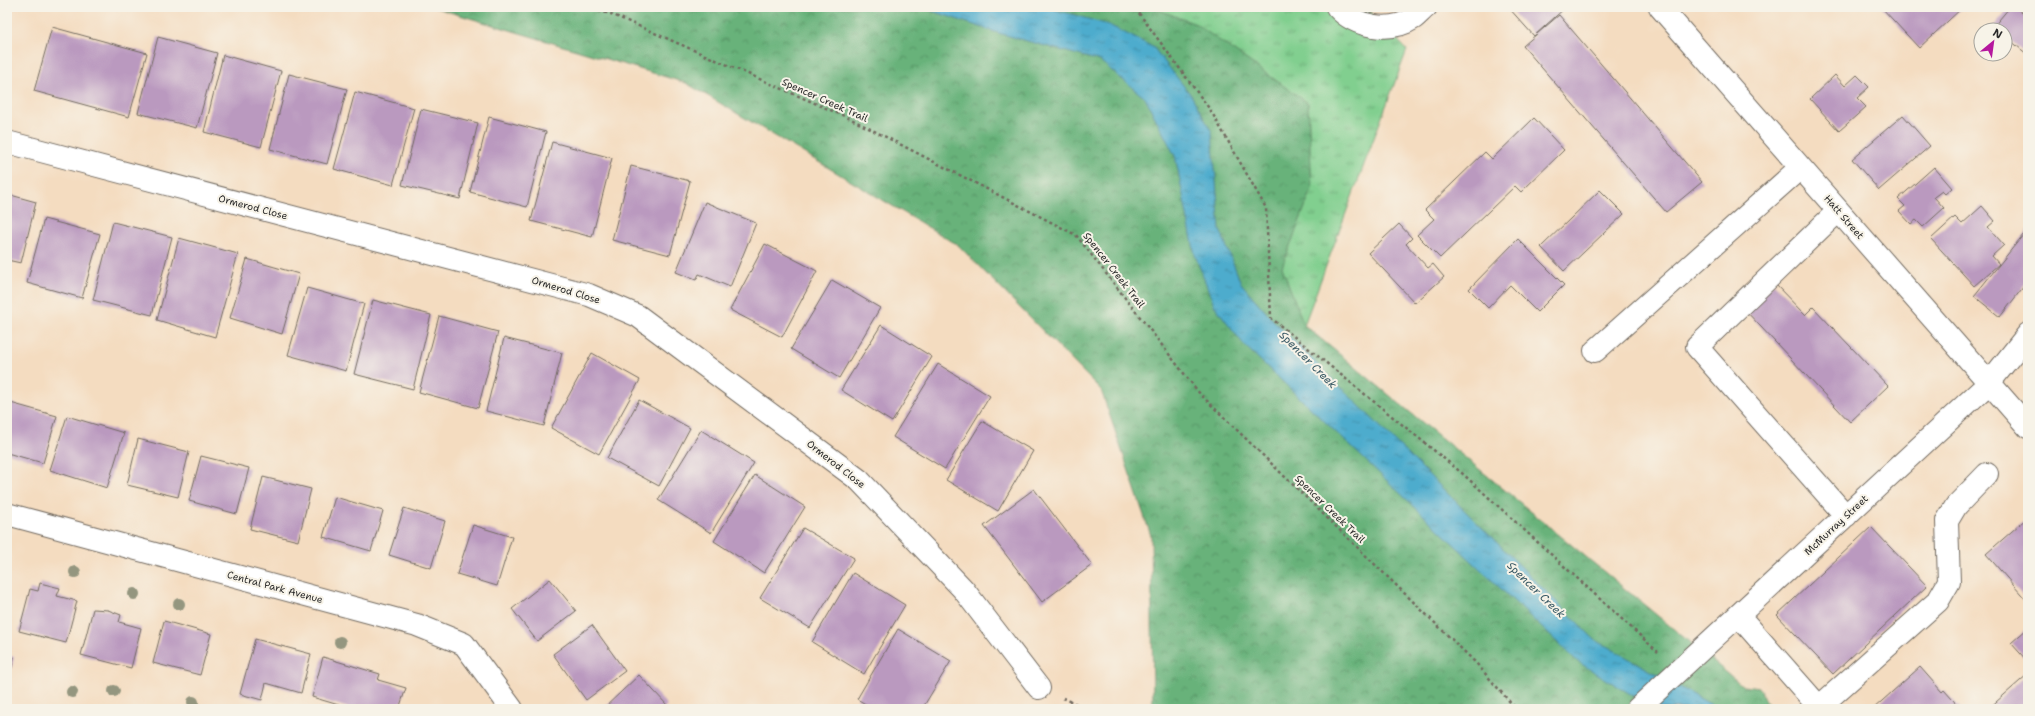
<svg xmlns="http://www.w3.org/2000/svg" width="2035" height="716" font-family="'Shantell Sans',sans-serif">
  <defs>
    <pattern id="forest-crowns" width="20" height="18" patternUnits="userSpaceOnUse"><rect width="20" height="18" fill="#68b27a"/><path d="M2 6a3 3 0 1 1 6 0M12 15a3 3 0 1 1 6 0" fill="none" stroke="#569164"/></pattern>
    <pattern id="park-tufts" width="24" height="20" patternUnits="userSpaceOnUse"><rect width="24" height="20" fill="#81cf8f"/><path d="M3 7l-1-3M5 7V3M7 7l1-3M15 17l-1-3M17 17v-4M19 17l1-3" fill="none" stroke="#6aa875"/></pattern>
    <pattern id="water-ripples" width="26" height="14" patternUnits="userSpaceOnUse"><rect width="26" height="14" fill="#4eaccd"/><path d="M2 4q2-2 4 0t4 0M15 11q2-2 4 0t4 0" fill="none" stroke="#418ca7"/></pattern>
  </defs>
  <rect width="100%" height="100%" fill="#f7f3e8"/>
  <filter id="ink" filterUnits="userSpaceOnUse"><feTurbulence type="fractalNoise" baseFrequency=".025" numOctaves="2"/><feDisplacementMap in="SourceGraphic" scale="8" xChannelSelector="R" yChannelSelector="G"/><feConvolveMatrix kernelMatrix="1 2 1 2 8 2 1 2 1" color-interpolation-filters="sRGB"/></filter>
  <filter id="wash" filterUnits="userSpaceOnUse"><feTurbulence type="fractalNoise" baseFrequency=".012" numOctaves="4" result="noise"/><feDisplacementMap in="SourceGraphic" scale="16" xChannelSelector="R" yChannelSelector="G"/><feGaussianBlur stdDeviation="0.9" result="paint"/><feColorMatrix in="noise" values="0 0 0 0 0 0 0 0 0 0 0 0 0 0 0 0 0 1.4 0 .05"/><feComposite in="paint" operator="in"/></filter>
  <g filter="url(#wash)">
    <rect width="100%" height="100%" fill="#f4dcc0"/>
    <path fill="url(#forest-crowns)" stroke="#4a6e52" d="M433 7H1151L1196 24 1308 103 1312 189 1282 267 1304 325 1743 686 1760 688 1770 709H1153L1151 536 1101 390 958 245 686 83Z"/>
    <path fill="url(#park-tufts)" stroke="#567d5d" d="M1151 7H1366L1407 50 1304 325 1282 267 1312 189 1308 103 1196 24Z"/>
    <path fill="url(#water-ripples)" stroke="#3c6c7c" d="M920 7H1047L1109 25 1153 47 1191 95 1212 132 1220 230 1241 283 1271 318 1594 639 1719 709H1655L1578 662 1244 345 1214 305 1195 255 1175 156 1145 98 1100 61 998 33Z"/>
    <g id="blocks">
      <path fill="#ba99bf" d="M1508 7H1566L1534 36Z
        M1881 7H1963L1919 48Z
        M2010 7H2015L2028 18V55L2005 36V30H1997L1993 27Z
        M1559 15 1702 182 1666 212 1523 46Z
        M52 27 147 53 129 117 34 91Z
        M158 37 217 53 197 128 138 113Z
        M223 55 281 71 261 147 204 132Z
        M289 74 347 89 327 164 270 149Z
        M1835 75 1845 86 1857 75 1869 87 1857 98 1866 107 1839 131 1810 99Z
        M355 92 414 108 393 185 334 169Z
        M421 109 478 123 460 199 402 185Z
        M1903 115 1930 146 1879 190 1852 159Z
        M489 117 546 132 527 207 470 192Z
        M1534 118 1564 150 1521 192 1515 186 1440 258 1417 235 1434 219 1425 210 1485 152 1492 159Z
        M552 142 612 158 592 237 531 221Z
        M631 166 690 181 670 255 612 240Z
        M1934 167 1952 188 1945 194 1942 191 1934 197 1944 208 1923 227 1916 220 1911 224 1899 211 1905 206 1898 199Z
        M1600 190 1624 214 1564 271 1541 247Z
        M7 194 36 202 21 263 7 260Z
        M705 202 756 223 730 287 699 274 696 280 676 272Z
        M1982 206 1995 221 1988 227 2004 245 1992 256 1999 264 1974 286 1931 239 1955 217 1962 224Z
        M44 219 100 234 82 298 27 283Z
        M113 222 172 237 152 315 93 300Z
        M1399 224 1412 238 1406 244 1428 268 1433 264 1444 277 1415 303 1368 253Z
        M2028 229V281L2000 317 1974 296Z
        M179 238 238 254 215 337 157 320Z
        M1518 239 1564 285 1537 312 1510 285 1488 308 1469 289Z
        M765 244 817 271 782 337 730 310Z
        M247 259 299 274 282 334 230 318Z
        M832 280 880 308 839 378 791 349Z
        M1774 283 1805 315 1813 307 1888 386 1850 422 1745 310Z
        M307 288 364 304 346 371 288 355Z
        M373 300 431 315 413 389 354 374Z
        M439 316 498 332 478 408 419 392Z
        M881 325 932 357 892 422 841 390Z
        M504 338 562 353 544 426 486 411Z
        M592 353 640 380 599 454 551 428Z
        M938 364 990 396 945 469 893 437Z
        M639 400 690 428 659 486 607 458Z
        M7 402 57 416 43 463 7 453Z
        M67 416 124 433 107 488 50 470Z
        M982 421 1033 451 998 511 946 480Z
        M701 430 754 463 711 533 658 500Z
        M138 439 189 452 178 497 127 485Z
        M201 456 249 468 237 514 189 501Z
        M755 475 805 507 764 573 714 541Z
        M263 477 311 489 298 541 250 529Z
        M1034 489 1092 565 1042 602 984 526Z
        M335 497 383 511 371 551 323 537Z
        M404 508 445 521 431 568 389 555Z
        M2028 517V602L1986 554Z
        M473 525 512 537 497 586 457 574Z
        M1871 527 1927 586 1833 674 1777 615Z
        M803 528 854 558 810 628 760 598Z
        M853 573 905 605 864 674 812 642Z
        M550 579 576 611 537 641 512 609Z
        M40 583 60 588 57 596 77 601 66 643 19 631 30 589 38 591Z
        M93 609 108 610 121 615 119 622 141 628 131 668 81 655Z
        M164 621 211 634 200 675 153 663Z
        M592 625 625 671 586 700 553 654Z
        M2028 628V662L2011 643Z
        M898 629 951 661 922 709H874L857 699Z
        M255 639 311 654 301 693 266 683 262 700 240 694Z
        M7 655 14 657 10 675 7 674Z
        M323 657 380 674 378 680 406 688 399 709H352L312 697Z
        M1920 667 1942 692 1944 690 1961 709H1873Z
        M2028 674V709H1988Z
        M639 675 667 705 663 709H603Z"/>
    </g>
  </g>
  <g filter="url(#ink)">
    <use href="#blocks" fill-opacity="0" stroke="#71695f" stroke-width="1"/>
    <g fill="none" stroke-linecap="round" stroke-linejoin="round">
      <g stroke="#71695f" stroke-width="24">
        <path id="minor" d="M1337 7C1356 28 1391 33 1414 18 1418 15 1422 10 1426 7
          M1660 7 2028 427
          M7 142 589 295 638 316 859 480 963 589 1039 688
          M1838 211 1697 347 1846 516
          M1595 351 1800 168
          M7 514 417 625 464 644 512 709
          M1739 616 1819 707 1938 601 1949 582 1947 521 1956 506 1987 474
          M1637 709 1989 383 2028 334"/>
      </g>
      <path stroke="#71695f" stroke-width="2.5" stroke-dasharray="3 3" stroke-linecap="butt" d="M581 7 611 14 851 119 1076 235 1200 394 1476 663 1516 709
        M1129 7 1138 12 1211 111 1266 208 1271 318 1463 474 1658 652
        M1063 698 1088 709"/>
      <use href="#minor" stroke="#fff" stroke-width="22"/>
    </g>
    <g fill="#94967f">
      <circle cx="75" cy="572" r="6"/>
      <circle cx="134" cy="594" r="6"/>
      <circle cx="179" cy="604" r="6"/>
      <circle cx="340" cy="642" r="6"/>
      <circle cx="114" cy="691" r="6"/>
      <circle cx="72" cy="692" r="6"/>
      <circle cx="193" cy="702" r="6"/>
    </g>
  </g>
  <g text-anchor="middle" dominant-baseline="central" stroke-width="4" stroke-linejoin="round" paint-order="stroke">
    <g font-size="10" fill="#2b2b2b" stroke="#f7f3e8">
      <text transform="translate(825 100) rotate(24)">Spencer Creek Trail</text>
      <text transform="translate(253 207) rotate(15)">Ormerod Close</text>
      <text transform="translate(1844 217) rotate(49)">Hatt Street</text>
      <text transform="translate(1114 270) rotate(52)">Spencer Creek Trail</text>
      <text transform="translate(566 290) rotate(17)">Ormerod Close</text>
      <text transform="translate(836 464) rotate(38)">Ormerod Close</text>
      <text transform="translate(1330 509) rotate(44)">Spencer Creek Trail</text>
      <text transform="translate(1836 525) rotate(-43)">McMurray Street</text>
      <text transform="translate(275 587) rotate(15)">Central Park Avenue</text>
    </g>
    <g font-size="11" font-style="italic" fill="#375864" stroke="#f7f3e8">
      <text transform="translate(1308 360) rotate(45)">Spencer Creek</text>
      <text transform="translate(1536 590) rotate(44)">Spencer Creek</text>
    </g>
  </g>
  <rect width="2035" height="716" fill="none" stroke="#f7f3e8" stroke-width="24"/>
  <g transform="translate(1993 42) rotate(29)"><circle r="19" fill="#f7f3e8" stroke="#a5a39c"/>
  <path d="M0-3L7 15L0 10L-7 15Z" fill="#b5179e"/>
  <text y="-6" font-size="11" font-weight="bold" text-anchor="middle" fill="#2b2b2b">N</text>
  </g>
</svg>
